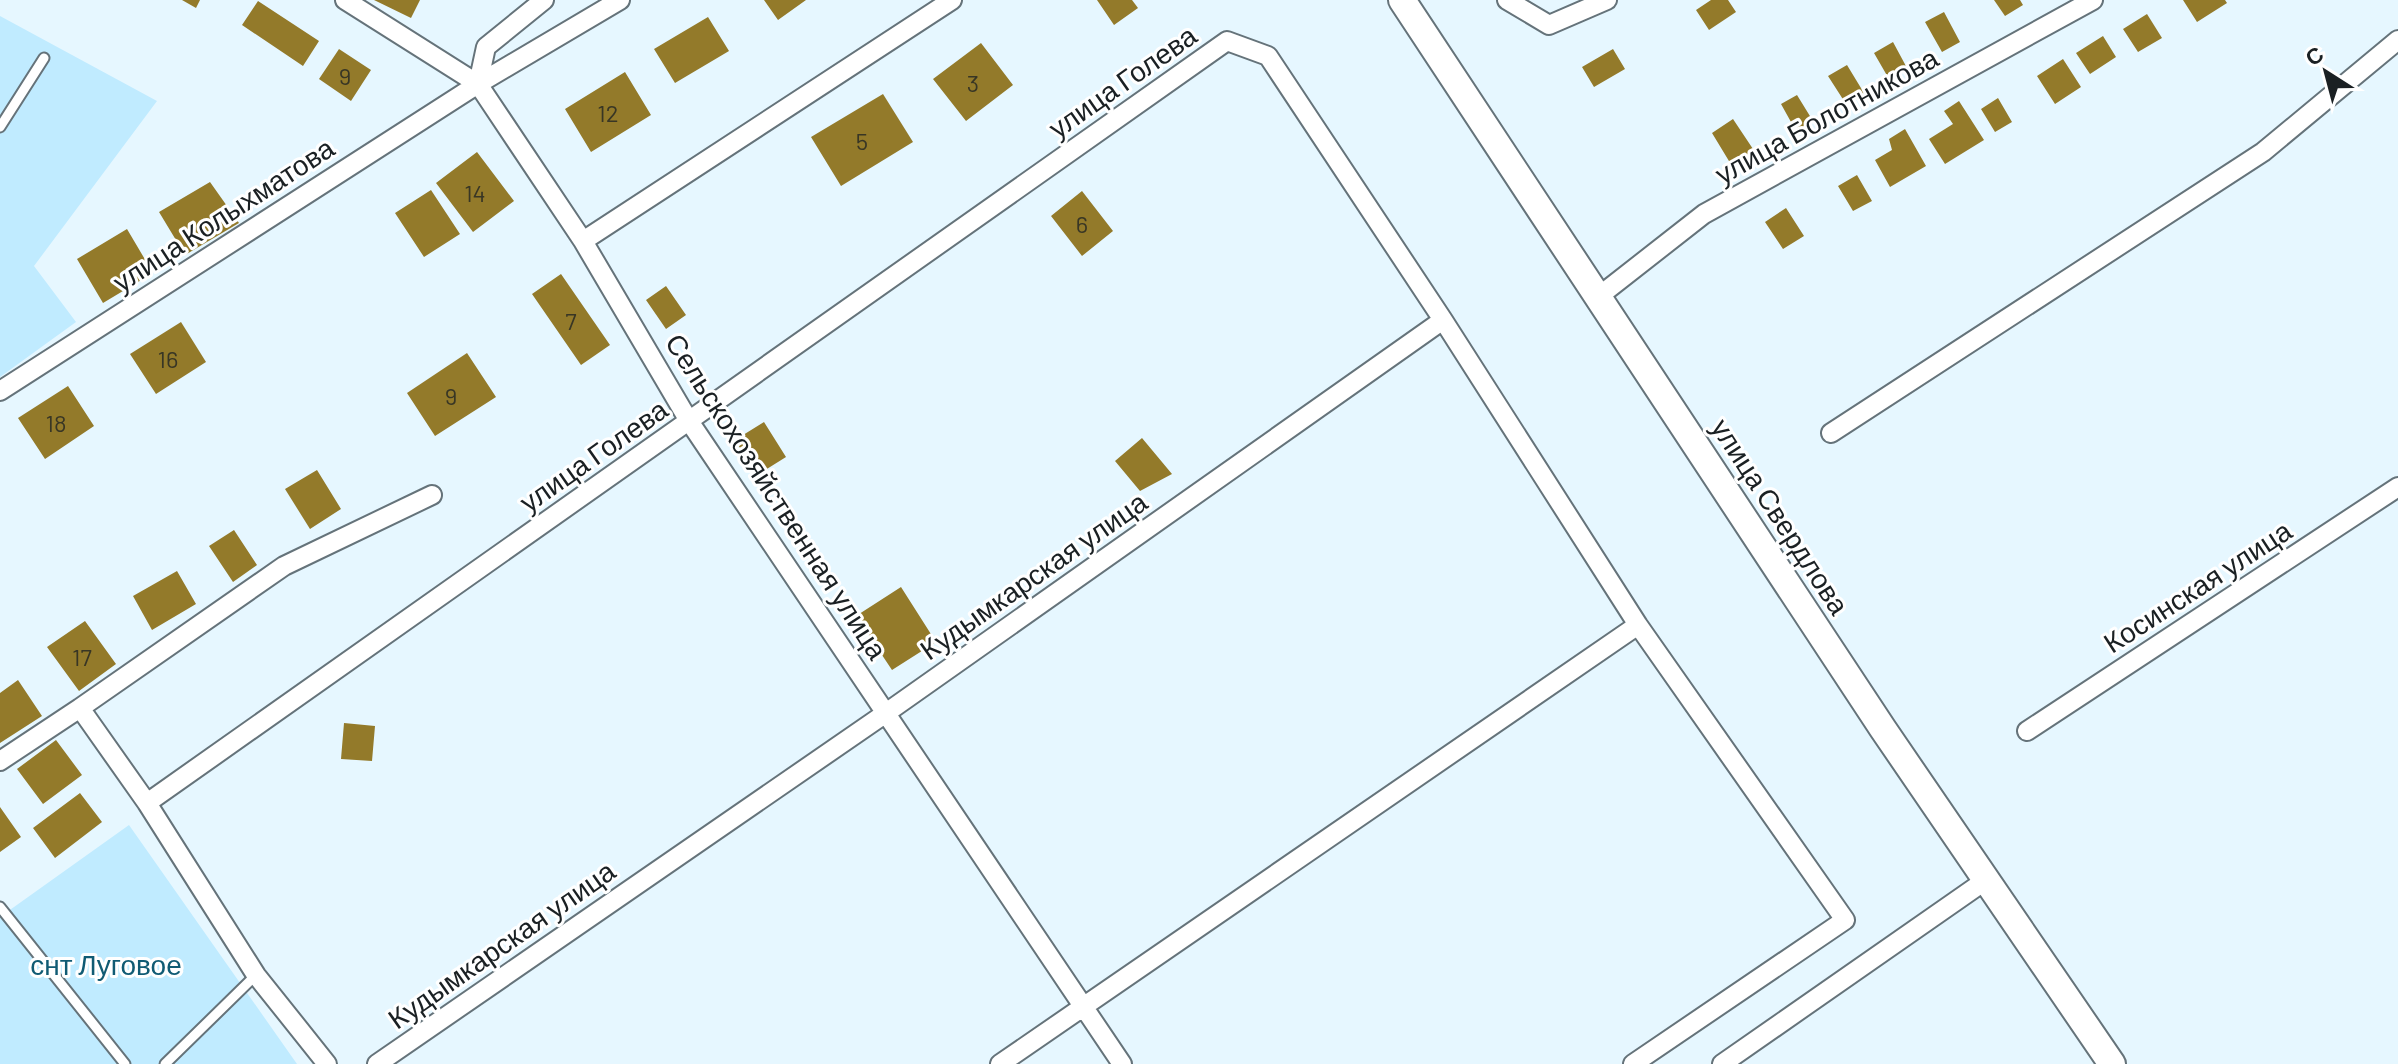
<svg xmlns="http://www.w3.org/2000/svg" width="2398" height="1064" font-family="Barlow,sans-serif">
  <rect width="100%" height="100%" fill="#e6f7ff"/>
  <path fill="#c0ebff" d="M0 16 157 101 34 266 76 322 0 377Z
    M129 825 297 1064H0V917Z"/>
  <path fill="#937a2a" d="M182 0H200L196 8Z
    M374 0H420L411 18Z
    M764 0H806L778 20Z
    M1097 0H1132L1138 8 1114 25Z
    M1711 0H1728L1736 12 1709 30 1696 10Z
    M1994 0H2020L2023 5 2005 16Z
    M2183 0H2225L2227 3 2197 22Z
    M258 1 319 41 303 66 242 25Z
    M1944 12 1960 42 1942 52 1925 22Z
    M2147 14 2162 38 2138 52 2123 29Z
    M708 17 729 51 675 83 654 49Z
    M2103 36 2116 57 2090 74 2076 53Z
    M1893 42 1907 68 1889 79 1874 53Z
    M981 43 1013 85 966 121 933 79Z
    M339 49 371 70 351 101 319 79Z
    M1613 49 1625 69 1594 87 1582 67Z
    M2063 59 2081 87 2055 104 2037 76Z
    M1847 65 1864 93 1846 104 1828 76Z
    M625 72 651 115 591 152 565 109Z
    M883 94 913 142 841 186 811 137Z
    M1797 95 1813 121 1796 131 1781 104Z
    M1998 98 2012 122 1995 132 1981 109Z
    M1959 101 1984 140 1945 164 1929 139 1953 124 1944 111Z
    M1733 119 1755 152 1732 166 1712 133Z
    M1905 129 1926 166 1890 187 1875 160 1892 150 1889 139Z
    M477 152 514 201 473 232 436 183Z
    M1857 175 1872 201 1853 211 1838 186Z
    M210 182 239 223 185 255 159 212Z
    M431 190 460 234 424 257 395 213Z
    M1082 191 1113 231 1082 256 1051 216Z
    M1786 208 1804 236 1783 249 1765 222Z
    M127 229 153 273 103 303 77 259Z
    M561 274 610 345 581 365 532 294Z
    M666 286 686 315 666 329 646 300Z
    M181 322 206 362 156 394 130 354Z
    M467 353 496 397 435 436 407 393Z
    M68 386 94 426 45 459 18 418Z
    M764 422 786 457 757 475 735 440Z
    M1142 438 1172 474 1140 491 1115 461Z
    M317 470 341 509 310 529 285 489Z
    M234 530 257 565 233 582 209 546Z
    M177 571 196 604 152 630 133 596Z
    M901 587 936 642 892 670 856 616Z
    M85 621 116 664 79 691 47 647Z
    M18 680 42 716 0 743V693Z
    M344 723 375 726 372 761 341 759Z
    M56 740 82 775 43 804 17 769Z
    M80 793 102 822 55 858 33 828Z
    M0 807 21 837 0 852Z"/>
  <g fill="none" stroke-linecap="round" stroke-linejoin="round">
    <g stroke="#65737a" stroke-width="13">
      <path id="lane" d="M0 127 44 58
        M0 907 125 1064
        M165 1064 256 975"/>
    </g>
    <g stroke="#65737a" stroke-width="22">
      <path id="street" d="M345 0 478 84 583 241 689 421 1122 1064
        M1507 0 1549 25 1607 0
        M478 84 620 0
        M583 241 952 0
        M1598 297 1704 214 2093 0
        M0 391 478 84 486 47 544 0
        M1831 433 2263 152 2398 40
        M80 708 284 566 432 495
        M2027 731 2398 487
        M0 761 80 708 147 803 256 975 327 1064
        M147 803 1227 41 1268 56 1443 320 1638 625 1845 920 1633 1064
        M377 1064 886 713 1443 320
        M1000 1064 1638 625
        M1722 1064 1986 880"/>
    </g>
    <g stroke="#65737a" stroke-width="30">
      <path id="secondary" d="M1402 0 1883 729 2112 1064"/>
    </g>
    <use href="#lane" stroke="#fff" stroke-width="9"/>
    <use href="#street" stroke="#fff" stroke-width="18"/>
    <use href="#secondary" stroke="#fff" stroke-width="26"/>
  </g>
  <g text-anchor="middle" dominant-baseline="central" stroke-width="6" stroke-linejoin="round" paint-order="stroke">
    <g font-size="24" fill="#383625">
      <text x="345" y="75">9</text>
      <text x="973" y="82">3</text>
      <text x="608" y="112">12</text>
      <text x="862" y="140">5</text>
      <text x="475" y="192">14</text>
      <text x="1082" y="223">6</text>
      <text x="571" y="320">7</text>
      <text x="168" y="358">16</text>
      <text x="451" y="395">9</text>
      <text x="56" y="422">18</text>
      <text x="82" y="656">17</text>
    </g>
    <g font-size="28" fill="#1a2023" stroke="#fff">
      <text transform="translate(1122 81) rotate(-35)">улица Голева</text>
      <text transform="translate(1826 115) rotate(-29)">улица Болотникова</text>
      <text transform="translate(223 214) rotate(-33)">улица Колыхматова</text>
      <text transform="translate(593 455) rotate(-35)">улица Голева</text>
      <text transform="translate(777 496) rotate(57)">Сельскохозяйственная улица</text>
      <text transform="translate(1781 516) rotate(57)">улица Свердлова</text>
      <text transform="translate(1033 575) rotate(-35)">Кудымкарская улица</text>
      <text transform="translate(2197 586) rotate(-33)">Косинская улица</text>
      <text transform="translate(501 944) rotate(-35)">Кудымкарская улица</text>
    </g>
    <g font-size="28" fill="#105b74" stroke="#fff">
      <text x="106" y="964">снт Луговое</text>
    </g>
  </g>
  <g transform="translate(2326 72) rotate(324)" stroke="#ffffff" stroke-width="6" paint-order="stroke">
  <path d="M0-6L14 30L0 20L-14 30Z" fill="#1a2023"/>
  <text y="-12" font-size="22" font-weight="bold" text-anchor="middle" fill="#1a2023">С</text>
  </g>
</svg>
